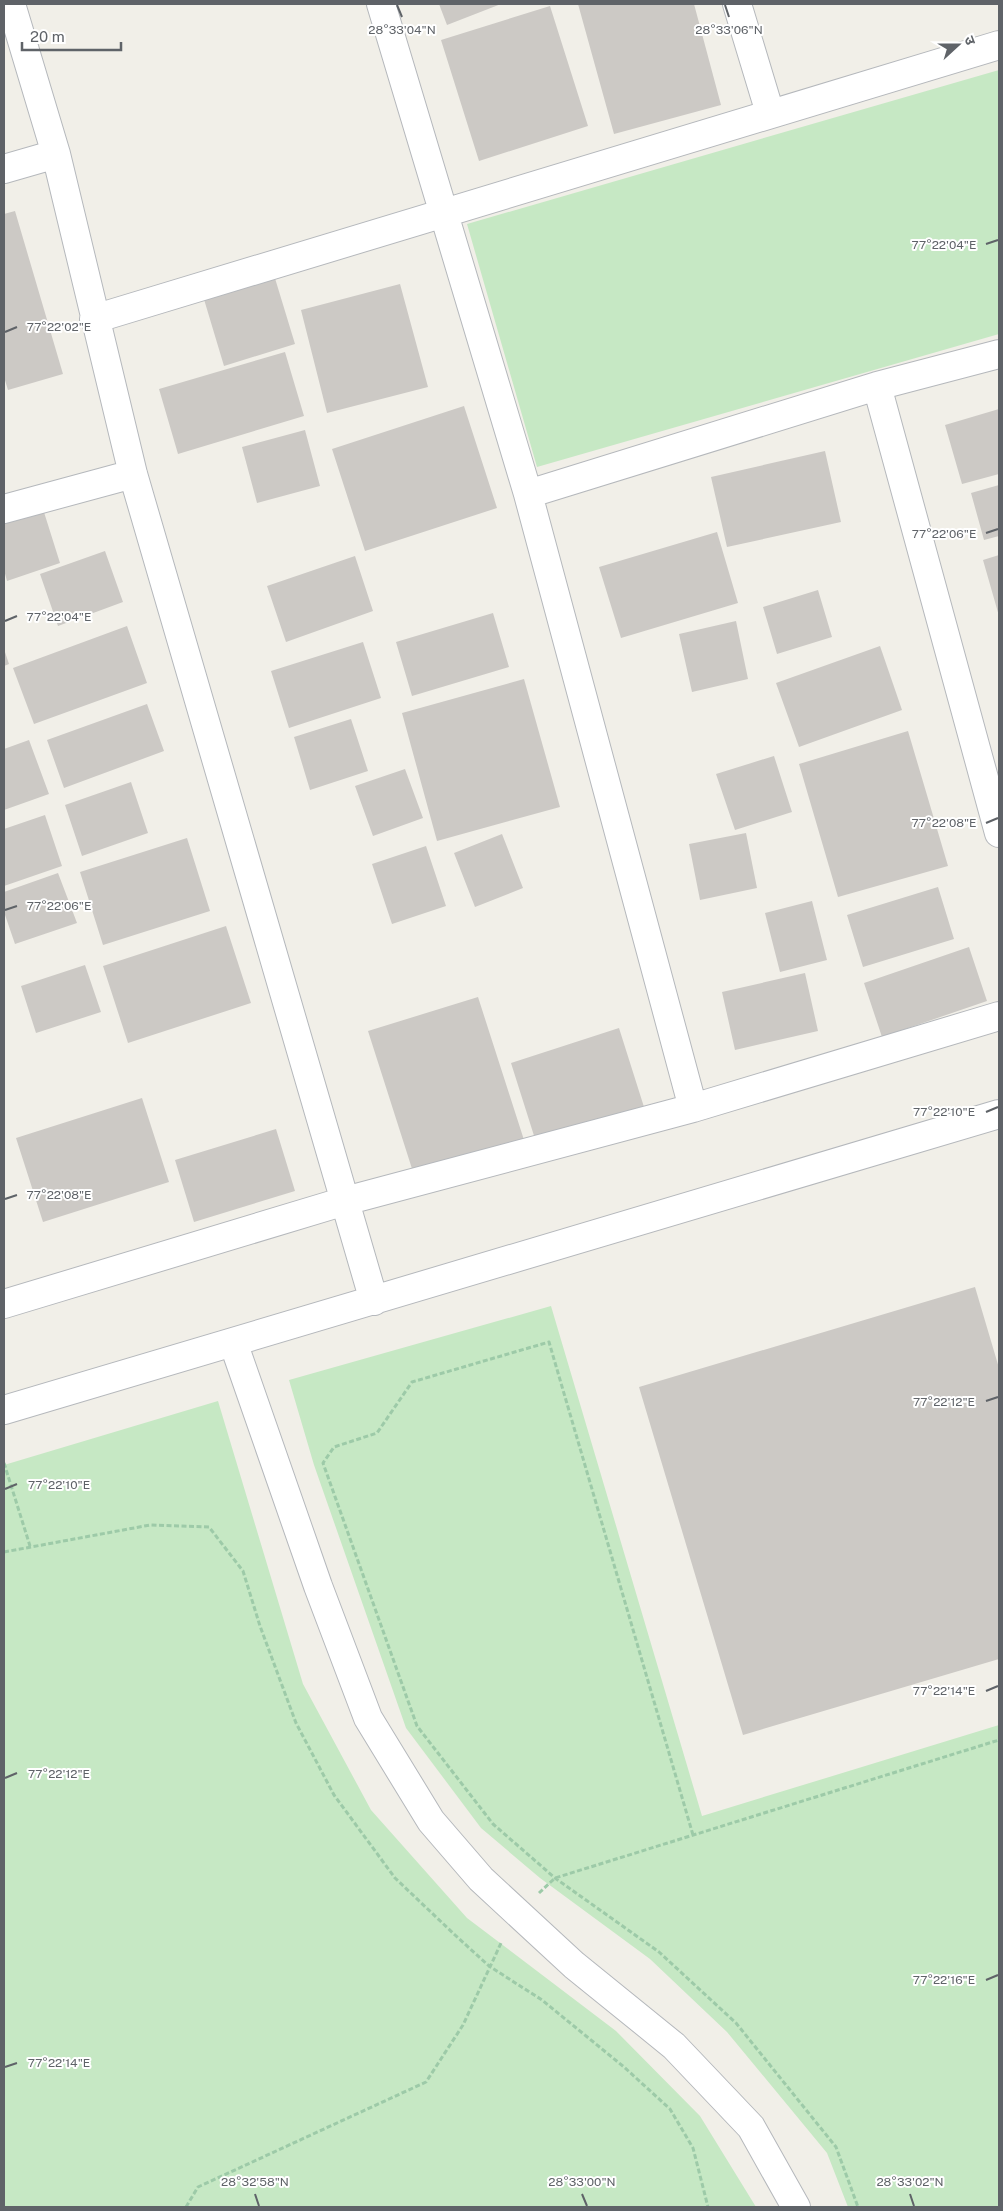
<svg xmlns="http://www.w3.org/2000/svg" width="1003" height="2211" font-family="'Public Sans','Noto Sans Devanagari',sans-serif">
  <rect width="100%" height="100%" fill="#f1efe8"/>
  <path fill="#c6e8c4" d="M999 70V334L537 467 467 224Z
    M551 1306 702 1816 999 1725V2207H848L827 2153 727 2032 650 1959 540 1878 481 1828 406 1728 314 1465 289 1380Z
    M218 1401 303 1684 371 1810 467 1918 616 2031 700 2116 756 2207H4V1465Z"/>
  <path fill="#ccc9c5" d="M439 4H501L447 25Z
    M578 4H694L721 105 614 134Z
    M550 6 588 126 479 161 441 40Z
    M15 211 63 374 8 390 4 377V214Z
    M274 275 295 344 224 366 203 296Z
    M400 284 428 387 327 413 301 310Z
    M285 352 304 416 178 454 159 389Z
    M464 406 497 508 365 551 332 449Z
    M999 409V474L962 484 945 425Z
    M305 430 320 486 257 503 242 447Z
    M825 451 841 522 727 547 711 477Z
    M999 485V536L984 540 971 493Z
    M43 509 60 563 7 581 4 570V522Z
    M717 532 738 603 621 638 599 567Z
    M105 551 123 602 58 626 40 574Z
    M999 555V616L983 560Z
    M355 556 373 611 286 642 267 586Z
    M818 590 832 637 777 654 763 607Z
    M493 613 509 667 412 696 396 642Z
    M736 621 748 679 692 692 679 634Z
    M127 626 147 683 34 724 13 668Z
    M363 642 381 698 289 728 271 671Z
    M880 646 902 710 799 747 776 683Z
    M4 649 9 664 4 666Z
    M524 679 560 807 437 841 402 713Z
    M147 704 164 751 64 788 47 740Z
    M351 719 368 771 310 790 294 737Z
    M908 731 948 866 838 897 799 764Z
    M29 740 49 794 4 810V749Z
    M774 756 792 812 735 830 716 774Z
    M405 769 423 818 373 836 355 786Z
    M131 782 148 833 82 856 65 805Z
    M45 815 62 866 4 886V829Z
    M746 833 757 888 700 900 689 844Z
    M502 834 523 888 475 907 454 853Z
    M187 838 210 911 103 945 80 872Z
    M426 846 446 906 392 924 372 864Z
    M58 873 77 923 15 944 4 912V892Z
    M938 887 954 939 863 967 847 915Z
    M812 901 827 960 780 972 765 913Z
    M226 926 251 1003 128 1043 103 966Z
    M969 947 987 1001 882 1037 864 983Z
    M85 965 101 1012 36 1033 21 986Z
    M805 973 818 1031 735 1050 722 992Z
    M478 997 524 1140 414 1175 368 1031Z
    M619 1028 644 1107 536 1142 511 1063Z
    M142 1098 169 1182 43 1222 16 1138Z
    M276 1129 295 1191 194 1222 175 1160Z
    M975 1287 999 1368V1659L743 1735 639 1387Z"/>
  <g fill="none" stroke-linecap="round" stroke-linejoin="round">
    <g stroke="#b5b8bc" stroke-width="30">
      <path id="minor" d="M11 4 56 154 133 474 374 1301
        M381 4 528 494 693 1108
        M737 4 770 113
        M4 169 56 154
        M94 319 999 45
        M877 386 999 833
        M528 494 877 386 999 354
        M4 509 133 474
        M4 1304 345 1201 693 1108 999 1016
        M233 1342 318 1586 368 1718 431 1821 481 1879 574 1965 674 2046 751 2127 796 2207
        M4 1410 999 1114"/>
    </g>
    <path stroke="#9dcaa8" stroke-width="3" stroke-dasharray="5 2.5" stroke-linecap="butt" d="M4 1463 30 1546
      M4 1552 150 1525 209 1527 243 1571 260 1626 296 1723 334 1795 395 1878 455 1935 489 1966 542 2000 624 2067 670 2109 693 2148 708 2207
      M693 1835 549 1342 412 1382 377 1433 334 1447 323 1463 417 1726 493 1824 555 1878 659 1952 736 2023 836 2147 858 2207
      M539 1893 555 1878 999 1740
      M186 2207 198 2187 426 2082 463 2025 502 1941"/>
    <use href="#minor" stroke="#fff" stroke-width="28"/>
  </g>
  <path fill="none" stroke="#5f6368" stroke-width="2" d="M397 5 402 17M725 5 729 17M986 244 998 240M5 332 17 327M986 533 998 529M5 621 17 616M986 823 998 818M5 910 17 906M986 1112 998 1107M5 1199 17 1195M986 1401 998 1397M5 1489 17 1484M986 1691 998 1686M5 1778 17 1773M986 1980 998 1975M5 2067 17 2063M255 2194 259 2206M582 2194 587 2206M910 2194 914 2206"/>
  <g font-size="12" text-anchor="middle" fill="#5f6368" stroke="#fff" stroke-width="4" stroke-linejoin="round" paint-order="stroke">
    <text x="402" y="34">28°33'04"N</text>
    <text x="729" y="34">28°33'06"N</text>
    <text x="944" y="249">77°22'04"E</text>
    <text x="59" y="331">77°22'02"E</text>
    <text x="944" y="538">77°22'06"E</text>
    <text x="59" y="621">77°22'04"E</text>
    <text x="944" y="827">77°22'08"E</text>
    <text x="59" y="910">77°22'06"E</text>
    <text x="944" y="1116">77°22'10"E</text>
    <text x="59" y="1199">77°22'08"E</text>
    <text x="944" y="1406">77°22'12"E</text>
    <text x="59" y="1489">77°22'10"E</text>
    <text x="944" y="1695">77°22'14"E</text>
    <text x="59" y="1778">77°22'12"E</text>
    <text x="944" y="1984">77°22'16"E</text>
    <text x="59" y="2067">77°22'14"E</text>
    <text x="255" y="2186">28°32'58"N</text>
    <text x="582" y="2186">28°33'00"N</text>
    <text x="910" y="2186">28°33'02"N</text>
  </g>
  <rect width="1003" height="2211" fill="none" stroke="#5f6368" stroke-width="10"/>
  <g transform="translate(958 45) rotate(69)" stroke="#ffffff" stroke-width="4" paint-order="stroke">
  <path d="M0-4L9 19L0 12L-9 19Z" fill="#5f6368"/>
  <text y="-8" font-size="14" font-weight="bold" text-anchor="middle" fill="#5f6368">उ</text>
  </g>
  <path d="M22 42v8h99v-8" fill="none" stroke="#5f6368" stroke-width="2.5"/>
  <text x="30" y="42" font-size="15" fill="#5f6368" stroke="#ffffff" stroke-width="4" paint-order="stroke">20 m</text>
</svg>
